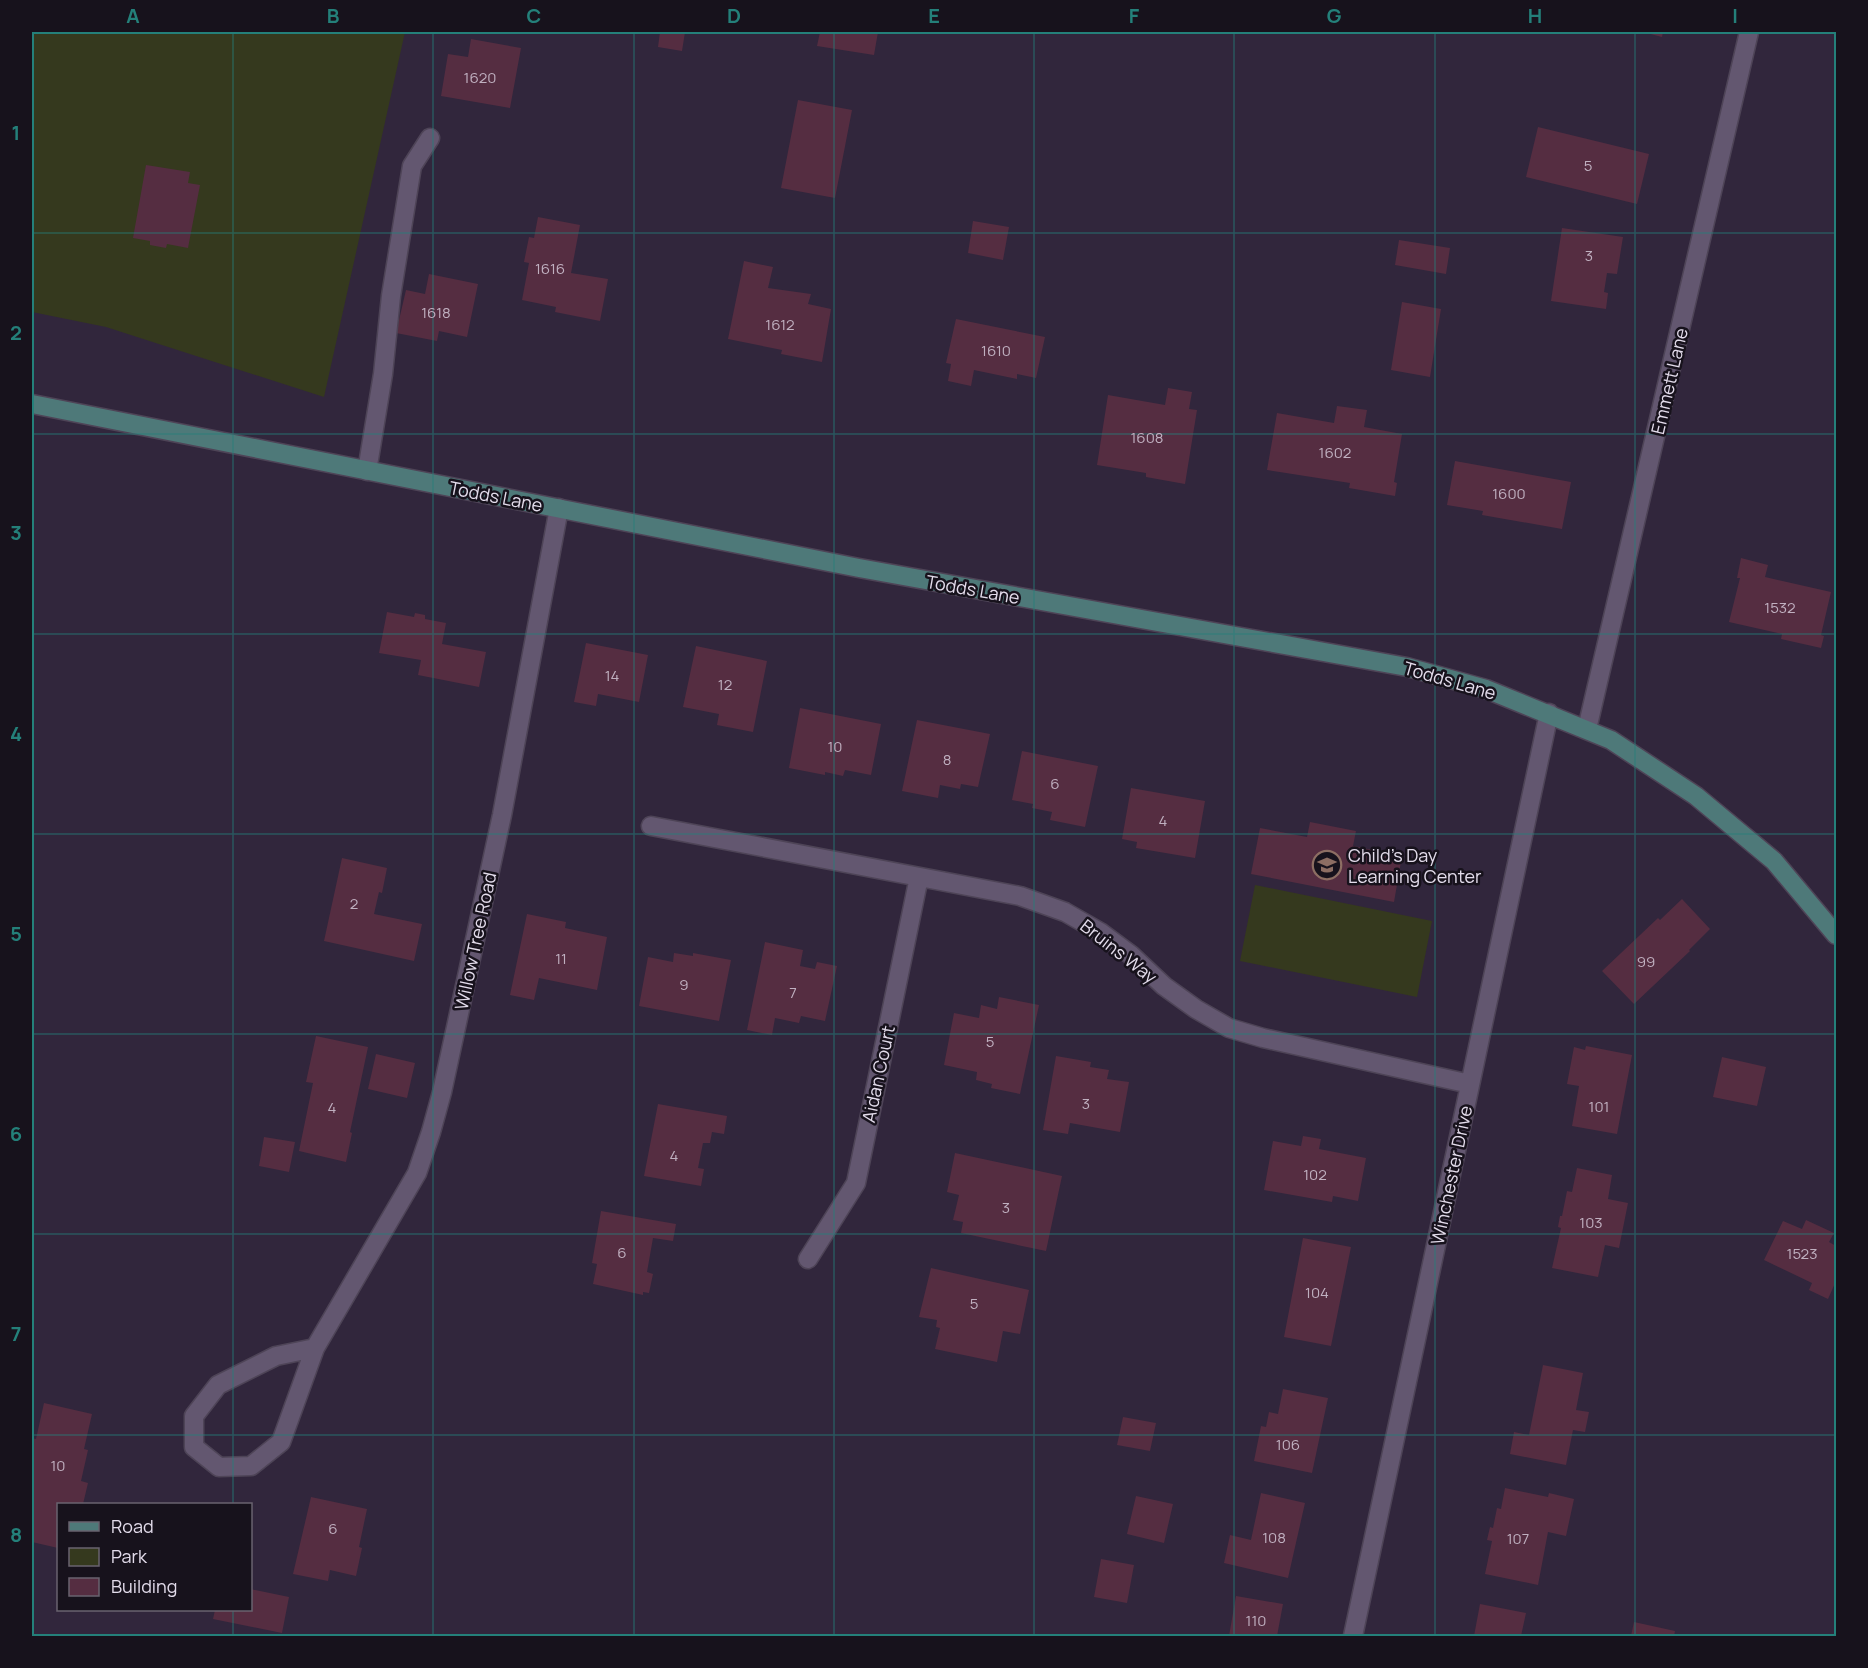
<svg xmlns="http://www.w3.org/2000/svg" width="1868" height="1668" font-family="Manrope,sans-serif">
  <rect width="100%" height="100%" fill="#31263c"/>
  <path fill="#35391e" d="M32 32H405L324 397 106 327 32 312Z
    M1255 885 1432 921 1417 997 1240 961Z"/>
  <path fill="#552d41" d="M660 32H685L682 51 658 47Z
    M820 32H878L874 55 817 46Z
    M1643 32H1663L1662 37Z
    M471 39 521 48 510 108 441 96 448 54 468 57Z
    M798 100 852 110 835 198 781 188Z
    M1538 127 1649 154 1637 204 1526 177Z
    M146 165 190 172 188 183 200 185 188 248 167 244 166 248 150 245V241L133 238Z
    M538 217 580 225 571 273 608 279 600 321 555 312 556 307 522 300 529 263 524 262 529 237 534 238Z
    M973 221 1009 227 1003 260 968 253Z
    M1562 228 1623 237 1617 274 1607 273 1604 292 1608 293 1606 309 1551 301Z
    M1399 240 1450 248 1446 274 1395 265Z
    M744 261 773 267 768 288 811 294 808 304 831 309 822 362 781 354 782 350 728 339Z
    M429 274 478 284 467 337 439 331 437 341 396 333 406 290 425 294Z
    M1402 302 1441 309 1430 377 1391 370Z
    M956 319 1045 337 1036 378 1017 374V379L974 370 971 386 948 381 951 364 946 363Z
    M1168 388 1192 392 1189 409 1197 410 1185 484 1146 477V473L1097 465 1108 395 1165 405Z
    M1337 406 1367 410 1364 427 1402 434 1394 482 1397 483 1395 496 1349 488 1350 483 1267 470 1277 413 1334 423Z
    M1455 461 1571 482 1562 529 1482 515 1483 511 1447 505Z
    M1741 558 1768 565 1765 577 1831 592 1821 635 1824 636 1821 648 1781 639 1782 634 1729 622 1740 578H1737Z
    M387 612 414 617 415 613 425 615V619L446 623 442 644 486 652 479 687 418 675 421 660 379 653Z
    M586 643 648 655 639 702 598 694 596 706 574 702Z
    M696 646 767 661 753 732 717 725 719 714 683 707Z
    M800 708 881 724 871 775 845 770 843 776 825 772V775L789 768Z
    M917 720 990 734 978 787 961 784 960 789 940 785 938 798 902 791Z
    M1022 751 1098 766 1085 827 1050 820 1052 812 1032 808 1033 804 1012 800Z
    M1131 788 1205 801 1195 858 1136 848 1137 842 1122 839Z
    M1310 822 1356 831 1353 846 1402 856 1394 902 1251 874 1260 828 1307 837Z
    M342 858 387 868 382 893 379 892 374 914 422 924 414 961 324 941Z
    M1682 899 1710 929 1689 950 1690 951 1634 1004 1602 971 1658 918 1660 920Z
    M527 914 566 922 565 928 607 937 597 990 539 978 534 1000 510 995Z
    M765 942 803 950 800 966 815 969 817 962 837 966 825 1021 801 1016 799 1023 775 1018 772 1035 747 1030Z
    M674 953 693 956V953L731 960 719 1021 639 1006 648 957 673 962Z
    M999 997 1039 1005 1020 1094 991 1088 992 1084 976 1080 977 1072 944 1065 954 1013 979 1018 981 1005 997 1009Z
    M316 1036 368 1047 350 1132 352 1133 346 1162 299 1151 313 1083 306 1082Z
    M1586 1046 1632 1055 1617 1134 1572 1126 1579 1086 1567 1084 1574 1047 1585 1050Z
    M376 1054 415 1063 407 1098 368 1089Z
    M1056 1056 1091 1062 1090 1067 1109 1070 1107 1079 1129 1082 1120 1132 1070 1123 1068 1134 1043 1130Z
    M1722 1057 1766 1067 1757 1106 1713 1097Z
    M658 1104 727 1116 724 1134 712 1132 710 1143H703L698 1168 704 1169 701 1186 644 1176Z
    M1303 1136 1321 1139 1319 1149 1366 1158 1358 1201 1333 1196 1332 1202 1264 1190 1273 1141 1301 1146Z
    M264 1137 295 1142 289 1172 259 1166Z
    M955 1153 1062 1176 1046 1251 961 1233 963 1222 953 1220 959 1195 947 1192Z
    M1577 1168 1612 1175 1608 1199 1628 1203 1619 1248 1605 1245 1598 1277 1552 1268 1561 1228 1558 1227 1560 1216H1562L1567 1191 1572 1192Z
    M601 1211 676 1224 673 1241 653 1238 647 1272 653 1274 649 1293 643 1292V1295L593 1284 597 1264 592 1263Z
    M1806 1220 1834 1233 1829 1242 1836 1246V1281L1828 1299 1809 1290 1812 1283 1764 1260 1783 1221 1802 1229Z
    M1303 1238 1351 1247 1331 1346 1284 1337Z
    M931 1268 1029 1290 1020 1334 1003 1331 997 1362 935 1349 940 1328 936 1327 937 1320 919 1317Z
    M1543 1365 1583 1373 1576 1410 1589 1412 1585 1432 1573 1430 1566 1465 1510 1454 1514 1432 1529 1435Z
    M1283 1389 1328 1398 1312 1473 1254 1461 1261 1426 1266 1427 1269 1412 1278 1414Z
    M44 1403 92 1414 84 1449 88 1450 81 1481 88 1483 83 1504H58V1548L32 1542V1438L36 1439Z
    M1123 1417 1156 1423 1150 1451 1117 1445Z
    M1505 1488 1548 1497 1549 1493 1574 1499 1566 1536 1548 1532 1538 1585 1485 1574 1492 1541 1487 1540 1490 1527 1493 1528 1497 1508 1501 1509Z
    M1261 1493 1305 1503 1288 1578 1224 1563 1230 1535 1251 1540Z
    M1136 1496 1173 1504 1164 1543 1127 1534Z
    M311 1497 367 1509 359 1547 362 1548 356 1576 330 1570 328 1581 293 1574Z
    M1101 1559 1134 1565 1127 1603 1094 1597Z
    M250 1589 289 1597 282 1633 213 1619 215 1610H250Z
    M1236 1596 1283 1604 1277 1636H1229Z
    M1480 1604 1526 1613 1521 1636H1474Z
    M1634 1622 1675 1631 1674 1636H1631Z"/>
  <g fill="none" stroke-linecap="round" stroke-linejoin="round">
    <g stroke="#4e4457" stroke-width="21">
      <path id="lane" d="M367 471 383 374 391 296 412 166 430 138
        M1587 729 1749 32
        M315 1348 281 1442 251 1466 219 1467 194 1447V1416L218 1385 276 1356 315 1348 417 1173 431 1132 442 1092 502 815 559 508"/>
    </g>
    <g stroke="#4e4457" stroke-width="21">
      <path id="street" d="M651 826 1020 896 1065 912 1100 932 1131 955 1164 986 1196 1009 1229 1028 1263 1038 1470 1084
        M808 1259 856 1183 919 877
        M1353 1636 1549 713"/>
    </g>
    <g stroke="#4e4457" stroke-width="21">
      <path id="secondary" d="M32 404 859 568 1407 667 1486 689 1611 740 1696 796 1774 861 1836 935"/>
    </g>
    <use href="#lane" stroke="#635770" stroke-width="18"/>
    <use href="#street" stroke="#635770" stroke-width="18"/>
    <use href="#secondary" stroke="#4e7979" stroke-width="18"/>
  </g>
  <path fill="none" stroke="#24807a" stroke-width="1.5" stroke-opacity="0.55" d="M233 32V1504M433 32V1636M634 32V1636M834 32V1636M1034 32V1636M1234 32V1636M1435 32V1636M1635 32V1636M32 233H1836M32 434H1836M32 634H1836M32 834H1836M32 1034H1836M32 1234H1836M32 1435H1836M233 1610V1636"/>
  <defs>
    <g id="school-ring" transform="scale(1.5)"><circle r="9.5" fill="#17121c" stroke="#8d6e63" stroke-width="1.5"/><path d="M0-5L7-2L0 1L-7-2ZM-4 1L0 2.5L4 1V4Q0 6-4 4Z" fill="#8d6e63"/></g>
  </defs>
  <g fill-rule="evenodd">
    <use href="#school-ring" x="1327" y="865"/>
  </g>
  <g text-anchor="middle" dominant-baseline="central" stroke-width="5" stroke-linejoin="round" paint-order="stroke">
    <g font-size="15" fill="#c0b0c0">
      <text x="480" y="77">1620</text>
      <text x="1588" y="165">5</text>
      <text x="1589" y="255">3</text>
      <text x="550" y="268">1616</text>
      <text x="436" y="312">1618</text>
      <text x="780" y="324">1612</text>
      <text x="996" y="350">1610</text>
      <text x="1147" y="437">1608</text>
      <text x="1335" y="452">1602</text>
      <text x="1509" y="493">1600</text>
      <text x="1780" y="607">1532</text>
      <text x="612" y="675">14</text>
      <text x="725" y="684">12</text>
      <text x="835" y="746">10</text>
      <text x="947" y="759">8</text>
      <text x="1055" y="783">6</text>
      <text x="1163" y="820">4</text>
      <text x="354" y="903">2</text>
      <text x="561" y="958">11</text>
      <text x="1646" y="961">99</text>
      <text x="684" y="984">9</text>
      <text x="793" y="992">7</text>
      <text x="990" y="1041">5</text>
      <text x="1086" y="1103">3</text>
      <text x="1599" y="1106">101</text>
      <text x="332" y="1107">4</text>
      <text x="674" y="1155">4</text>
      <text x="1315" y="1174">102</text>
      <text x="1006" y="1207">3</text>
      <text x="1591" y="1222">103</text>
      <text x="622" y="1252">6</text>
      <text x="1802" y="1253">1523</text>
      <text x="1317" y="1292">104</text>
      <text x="974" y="1303">5</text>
      <text x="1288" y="1444">106</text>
      <text x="58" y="1465">10</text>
      <text x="333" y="1528">6</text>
      <text x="1274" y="1537">108</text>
      <text x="1518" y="1538">107</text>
      <text x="1256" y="1620">110</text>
    </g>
    <g font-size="18" fill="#e3dceb" stroke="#17121c">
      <text transform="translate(1669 381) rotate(-77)">Emmett Lane</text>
      <text transform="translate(496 496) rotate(11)">Todds Lane</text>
      <text transform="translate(973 589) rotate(10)">Todds Lane</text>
      <text transform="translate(1450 680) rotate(16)">Todds Lane</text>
      <text transform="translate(475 941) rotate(-78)">Willow Tree Road</text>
      <text transform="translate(1119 951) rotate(38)">Bruins Way</text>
      <text transform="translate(878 1074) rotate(-78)">Aidan Court</text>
      <text transform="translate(1451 1175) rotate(-78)">Winchester Drive</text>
    </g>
    <g font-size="18" fill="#e3dceb" stroke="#17121c" text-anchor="start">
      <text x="1348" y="855">Child's Day<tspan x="1348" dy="21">Learning Center</tspan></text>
    </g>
  </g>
  <rect width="1868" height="1668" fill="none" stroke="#17121c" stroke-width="66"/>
  <rect x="57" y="1503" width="195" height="108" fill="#17121c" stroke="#69636f" stroke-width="1.5"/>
  <rect x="69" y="1522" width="30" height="9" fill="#4e7979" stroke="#69636f" stroke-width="1.5"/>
  <text x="111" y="1533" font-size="18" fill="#e3dceb">Road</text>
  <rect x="69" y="1548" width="30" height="18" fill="#35391e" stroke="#69636f" stroke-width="1.5"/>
  <text x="111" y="1563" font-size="18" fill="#e3dceb">Park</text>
  <rect x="69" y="1578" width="30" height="18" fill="#552d41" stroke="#69636f" stroke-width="1.5"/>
  <text x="111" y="1593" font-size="18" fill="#e3dceb">Building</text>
  <rect x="33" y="33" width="1802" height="1602" fill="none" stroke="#24807a" stroke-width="2"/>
  <g font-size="20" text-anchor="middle" font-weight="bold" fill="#24807a">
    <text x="133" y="23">A</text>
    <text x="333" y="23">B</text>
    <text x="534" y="23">C</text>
    <text x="734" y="23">D</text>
    <text x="934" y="23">E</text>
    <text x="1134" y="23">F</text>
    <text x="1334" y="23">G</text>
    <text x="1535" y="23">H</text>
    <text x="1735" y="23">I</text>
    <text x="16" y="140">1</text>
    <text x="16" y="340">2</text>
    <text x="16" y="540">3</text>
    <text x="16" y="741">4</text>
    <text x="16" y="941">5</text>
    <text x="16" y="1141">6</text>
    <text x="16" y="1341">7</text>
    <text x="16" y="1542">8</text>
  </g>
</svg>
